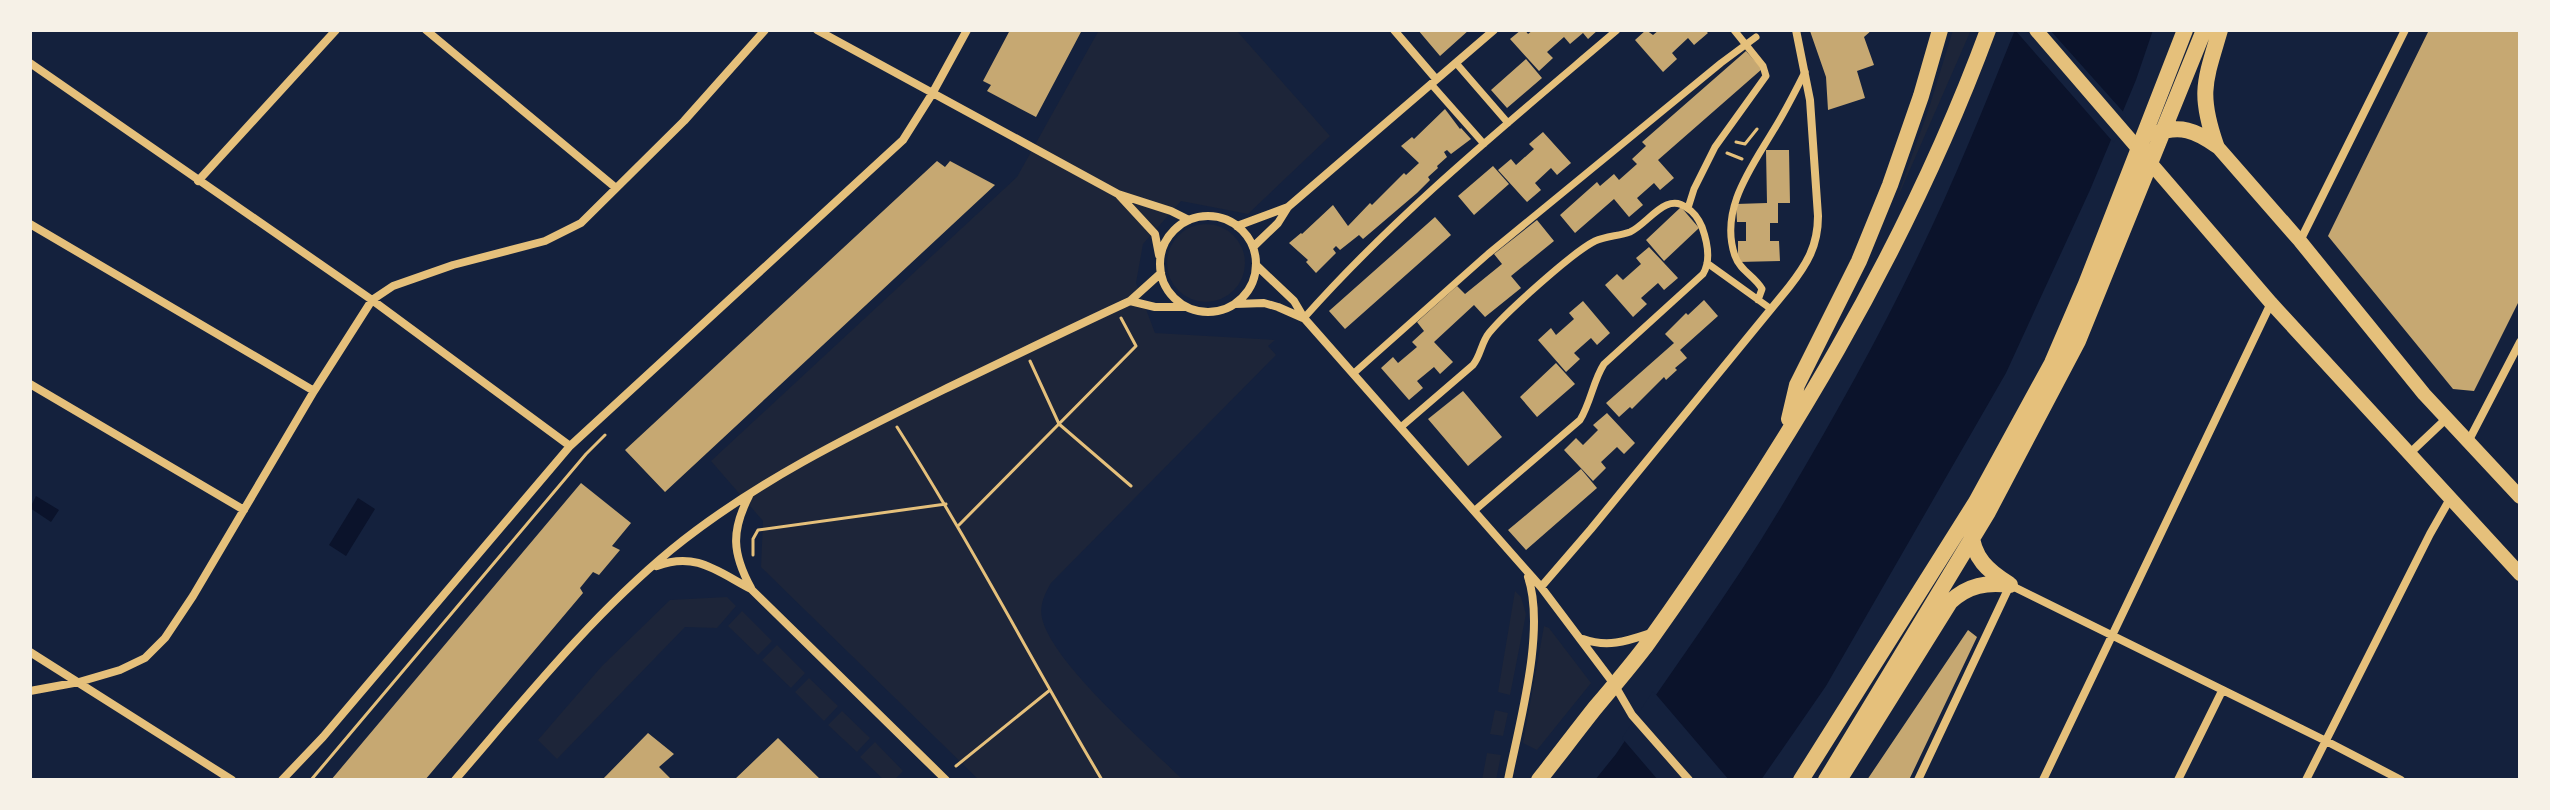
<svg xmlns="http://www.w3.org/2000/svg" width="2550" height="810" font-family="'Source Sans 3',sans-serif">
  <rect width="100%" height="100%" fill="#14213d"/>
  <path fill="#1d2539" d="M1099 30H1236L1330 136 1248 214 1181 201 1143 244 1136 283 1155 333 1275 340 1268 346 1276 355 1051 583C1045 593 1039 606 1042 618 1052 663 1148 745 1183 780H979L761 567 763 521 711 461 1017 177Z
    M1953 30H1971L1894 206 1929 108Z
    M1167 263a39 39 0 1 1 78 0a39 39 0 1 1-78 0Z
    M1515 591 1521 597 1526 614 1510 695 1498 692Z
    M727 597 736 606 717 628 685 627 557 759 538 740 602 666 670 600Z
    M742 611 772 641 758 655 728 626Z
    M1544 626 1549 628 1591 683 1537 750 1523 743Z
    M777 645 805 673 791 688 762 660Z
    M809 678 838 706 824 721 795 692Z
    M1495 710 1508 713 1503 736 1490 734Z
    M842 711 870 738 857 752 828 725Z
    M875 742 903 771 894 780H884L860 757Z
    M1487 753 1501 755 1496 780H1482Z"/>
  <path fill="#0b132b" d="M2015 30H2153L2136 80 2090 190 2006 373 1826 686 1761 780H1595L1616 754C1673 668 1735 586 1787 497 1833 419 1878 339 1917 258 1953 184 1984 107 2015 30Z
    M36 496 59 510 51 522 30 508Z
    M358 498 375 509 346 556 329 545Z"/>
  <path fill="#14213d" d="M2015 30H2050L2126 115 2114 143Z
    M1653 691 1729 780H1658L1622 738Z"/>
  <path fill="#c6a872" d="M1010 30H1082L1036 117 987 91 991 85 983 81Z
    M1418 30H1469L1440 56Z
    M1521 30H1525L1528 34 1533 30H1598L1588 39 1583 33 1570 44 1564 37 1547 52 1553 58 1539 71 1510 39Z
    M1646 30 1653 35 1659 30H1705L1708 33 1694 45 1688 38 1672 53 1677 59 1663 72 1635 40Z
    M1812 30H1872L1864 37 1874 65 1857 71 1865 98 1828 110 1826 77 1810 31Z
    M2429 30H2520V299L2474 391 2453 389 2328 236Z
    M1746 51 1762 69 1658 160 1674 178 1660 190 1654 183 1637 198 1643 205 1629 217 1614 199 1575 233 1560 215 1597 182 1600 186 1614 174 1619 180 1637 164 1632 159 1646 146 1642 142Z
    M1526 59 1542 78 1507 108 1491 90Z
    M1445 109 1460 129 1461 128 1471 139 1451 154 1447 150 1444 152 1447 157 1437 166 1438 168 1428 177 1430 180 1417 193 1363 239 1359 235 1340 250 1336 246 1333 249 1336 253 1316 273 1306 262 1308 260 1289 243 1301 233 1302 234 1333 205 1348 226 1370 203 1372 205 1404 173 1406 175 1419 163 1401 146 1412 137 1414 139Z
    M1543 132 1571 163 1557 175 1551 168 1535 183 1541 190 1527 202 1498 170 1511 159 1516 165 1534 149 1529 144Z
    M1766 150H1789L1790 203H1778V223H1770V241H1779L1780 261 1738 262V241H1746V222H1737L1736 204 1767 203Z
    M937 161 945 167 950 161 995 185 665 492 625 450Z
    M1493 166 1509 184 1474 215 1458 196Z
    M1681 207 1699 228 1664 261 1646 240Z
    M1435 217 1451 235 1345 329 1329 311Z
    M1537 220 1554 241 1511 276 1521 288 1485 317 1474 305 1434 342 1453 362 1440 374 1434 367 1417 381 1423 388 1409 400 1381 368 1393 357 1398 363 1417 347 1412 342 1424 331 1417 322 1457 286 1465 294 1502 264 1494 254Z
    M1649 247 1678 278 1664 290 1658 283 1641 298 1647 304 1633 317 1605 285 1617 274 1623 280 1641 264 1636 258Z
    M1704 300 1718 316 1680 350 1687 358 1675 368 1677 370 1666 380 1664 377 1632 409 1630 407 1619 417 1606 403 1674 343 1665 334 1686 313 1688 315Z
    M1583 301 1610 333 1597 345 1591 338 1574 353 1580 359 1566 372 1538 340 1551 328 1556 335 1574 319 1569 313Z
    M1556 363 1575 384 1537 417 1520 397Z
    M1463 391 1502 437 1468 466 1428 419Z
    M1607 413 1635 443 1624 454 1617 447 1601 462 1606 468 1593 481 1564 450 1576 438 1583 445 1598 430 1593 425Z
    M1581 469 1597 488 1526 550 1508 530Z
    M581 483 631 523 612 546 620 550 599 575 593 572 580 588 583 593 425 780H331Z
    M1968 630 1977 637 1909 780H1867Z
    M648 733 674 754 659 767 672 780H602Z
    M778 738 821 780H734Z"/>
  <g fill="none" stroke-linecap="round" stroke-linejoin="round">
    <path stroke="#e5c07b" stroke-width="3" d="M1736 142 1745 144 1757 129
      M1727 153 1742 159
      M1030 361 1059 424 1131 486
      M897 427C970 542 1033 663 1102 780
      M958 526 1136 346 1121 318
      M753 555V539L758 530 946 504
      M956 766 1050 690
      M311 780 586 454 605 435"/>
    <path stroke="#e5c07b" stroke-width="7" d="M1456 63 1508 123
      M1431 84 1484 144
      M1688 208 1694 189 1715 147 1766 76 1763 66 1734 30
      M1707 263 1771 309
      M1758 300 1762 289C1755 276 1740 271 1735 256 1719 210 1751 168 1773 131 1785 112 1795 92 1805 72
      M1304 318C1398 212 1509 122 1617 30
      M1354 373 1488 254 1721 63 1756 37
      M1401 427 1473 365C1481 355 1481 343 1489 333 1505 313 1573 252 1595 241 1606 236 1619 236 1630 232 1648 224 1666 191 1687 208 1694 212 1699 220 1702 227 1707 241 1711 261 1703 274L1604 364C1593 381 1591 402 1580 420L1474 511"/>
    <path stroke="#e5c07b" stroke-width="8" d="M426 30 616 188
      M817 30 1118 194 1171 211 1189 220
      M1394 30 1436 79
      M30 63 372 300 570 446
      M198 181 336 30
      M1119 195 1155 234 1159 255
      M1160 264a48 48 0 1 1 96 0a48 48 0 1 1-96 0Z
      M30 224 314 391
      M1237 226 1288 207
      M2300 241 2405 30
      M1253 247 1278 223 1288 207 1494 30
      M1256 265 1294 301 1304 318 1541 587 1614 684 1632 715 1689 780
      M1130 301 1155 307H1185
      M1235 304 1264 303 1278 307 1303 318
      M30 384 244 510
      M2468 442 2520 342
      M2410 453 2447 418
      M749 496C731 531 732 553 751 588
      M657 566C696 551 718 572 751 589L946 780
      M1541 587 1591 529 1789 287C1807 264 1818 246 1818 216L1810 100 1796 30
      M1583 639C1608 648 1627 641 1651 633
      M30 652 232 780
      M30 691 79 682 120 670 145 658 165 638 193 596 314 391 372 300 393 286 453 265 545 241 581 223 684 121 765 30
      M282 780 323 737 570 446 903 140 932 94 967 30
      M455 780C524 700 590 617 671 550 753 483 849 436 943 390 1006 360 1067 330 1130 301L1161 273
      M1508 780C1519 724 1546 630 1528 577
      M1918 780 2010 585 2326 741 2401 780
      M2043 780 2271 303
      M2178 780 2222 691
      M2306 780 2430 534 2451 497"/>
    <path stroke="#e5c07b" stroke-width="14" d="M2036 30 2271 303 2520 574
      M2216 145 2300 241 2424 394 2520 497"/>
    <path stroke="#e5c07b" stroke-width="16" d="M2155 134C2180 124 2196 131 2216 145
      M2216 145C2198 93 2205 81 2220 30
      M1789 419 1797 385 1859 261 1890 185 1921 96 1940 30
      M1971 531C1973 558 1988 571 2009 584
      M1539 780C1558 756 1576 732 1595 708 1612 688 1629 668 1645 647 1782 455 1906 252 1988 30
      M1801 780 1976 502 2052 363 2086 284 2185 30
      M1826 780 1988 512 2078 341 2204 30
      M1839 780 1950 602C1968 585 1987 582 2010 585"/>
  </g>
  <rect width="2550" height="810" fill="none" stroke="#f6f1e7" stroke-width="64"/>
</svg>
